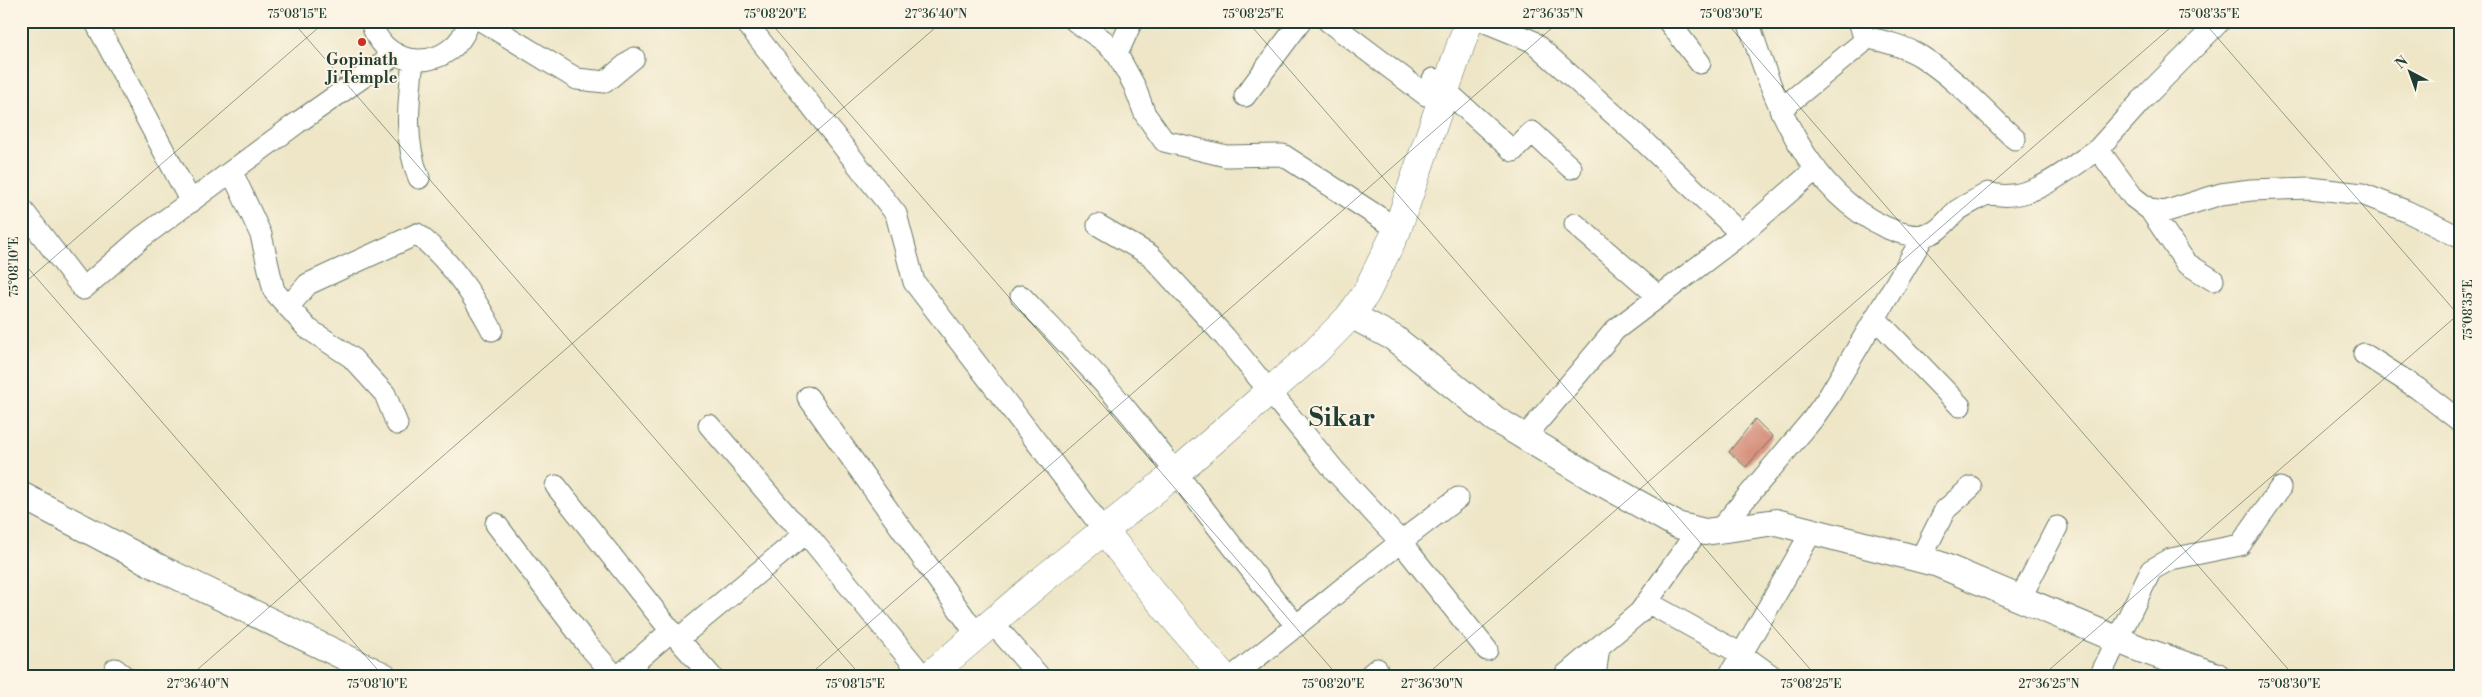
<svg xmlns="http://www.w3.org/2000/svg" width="2482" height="697" font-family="'Libre Bodoni',serif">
  <rect width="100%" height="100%" fill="#fcf5e5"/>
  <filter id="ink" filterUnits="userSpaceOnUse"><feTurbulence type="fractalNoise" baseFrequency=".02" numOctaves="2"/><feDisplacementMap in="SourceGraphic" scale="10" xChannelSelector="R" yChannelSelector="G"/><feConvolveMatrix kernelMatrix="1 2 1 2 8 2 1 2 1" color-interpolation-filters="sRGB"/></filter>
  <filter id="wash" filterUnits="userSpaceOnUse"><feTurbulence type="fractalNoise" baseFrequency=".0096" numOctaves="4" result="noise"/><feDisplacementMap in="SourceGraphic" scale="20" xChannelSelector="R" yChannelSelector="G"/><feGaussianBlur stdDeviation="1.12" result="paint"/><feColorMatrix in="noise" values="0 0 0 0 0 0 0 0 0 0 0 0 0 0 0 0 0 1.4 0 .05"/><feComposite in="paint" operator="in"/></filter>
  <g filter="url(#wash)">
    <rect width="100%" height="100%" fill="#eee6c7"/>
    <g id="blocks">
      <path fill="#d7927f" d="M1755 419 1773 437 1746 467 1729 452Z"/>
    </g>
  </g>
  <g filter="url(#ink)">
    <use href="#blocks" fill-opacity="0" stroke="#677867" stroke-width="1"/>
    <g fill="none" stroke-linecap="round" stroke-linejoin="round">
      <g stroke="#677867" stroke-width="23">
        <path id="minor" d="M95 21 191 202
          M371 21C384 74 455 72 469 21
          M482 21 577 79 605 82 634 58
          M745 21 896 214 914 282 1104 530
          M1075 21 1104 41 1117 54 1134 85 1145 114 1164 141 1226 156 1283 155 1385 221
          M1328 21 1426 95
          M1483 21 1532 41 1637 135 1741 234
          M1668 21 1700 63
          M1748 21C1773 98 1806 191 1885 227 1898 233 1918 239 1932 233 1942 229 1950 216 1958 210 1967 204 1978 199 1988 193 2029 205 2065 171 2098 149L2133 197 2150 210 2164 212 2221 194 2251 190 2310 188 2362 194 2406 211 2461 238
          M1864 37C1884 41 1905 46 1922 57 1956 79 1985 111 2015 139
          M1117 54 1132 21
          M413 60C409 100 403 139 419 178
          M1433 79 1513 151 1532 132 1571 168
          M1245 96 1301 21
          M1780 110 1861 44 1864 37 1859 21
          M2098 149 2142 100 2220 21
          M232 172 261 235 274 291 307 328 351 357 385 394 397 424
          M21 208 83 289 141 238 297 123 396 54
          M2150 210 2186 263 2213 280
          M1575 224 1658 296
          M1098 225 1150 255 1225 337 1335 471 1400 541 1487 650
          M1021 296C1058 335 1096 372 1130 414 1187 484 1238 558 1297 626
          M288 307 308 284 417 234C450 260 473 294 492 330
          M1875 318 1960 406
          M2364 354 2417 388 2461 422
          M808 397 977 635
          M709 425 788 517 806 533 923 676
          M1525 437 1615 330 1741 234 1816 169
          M556 486 671 631 711 676
          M496 524 586 643 615 676
          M1720 529 1812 420 1829 396 1925 234
          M1920 560 1945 510 1971 487
          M2020 599 2057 527
          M1647 602 1743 655 1772 676
          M992 622 1039 676
          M678 639 806 533
          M115 669 124 676
          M619 676 671 631
          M1233 676C1309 617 1381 555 1458 498
          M1369 676 1377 669
          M1564 676 1640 612 1698 530
          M1595 676 1599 647
          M1729 676 1812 531
          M2100 676 2151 570 2171 559 2240 545 2280 488"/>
      </g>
      <g stroke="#677867" stroke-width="28">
        <path id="tertiary" d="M1351 315 1394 338 1495 419 1591 477 1677 525 1705 532 1776 522 1938 564 2140 649 2217 676
          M21 495 160 568 384 676"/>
      </g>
      <g stroke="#677867" stroke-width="29">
        <path id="primary" d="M1104 530 1148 587 1223 676
          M929 676 1042 580 1176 473 1315 352 1351 315 1366 293 1397 230 1469 21"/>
      </g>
      <use href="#minor" stroke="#fff" stroke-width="21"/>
      <use href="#tertiary" stroke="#fff" stroke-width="26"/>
      <use href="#primary" stroke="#fff" stroke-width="28"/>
    </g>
  </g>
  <path fill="none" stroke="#1f3d34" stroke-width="1" stroke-opacity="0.45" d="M292 21 861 676M769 21 1338 676M1247 21 1816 676M1725 21 2294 676M2203 21 2461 318M21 260 383 676M21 286 326 21M190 676 943 21M808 676 1560 21M1425 676 2178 21M2042 676 2461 312"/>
  <circle fill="#c8321e" stroke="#fcf5e5" stroke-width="2" cx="362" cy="42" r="5"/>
  <g text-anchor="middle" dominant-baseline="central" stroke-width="4" stroke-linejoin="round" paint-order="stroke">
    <g font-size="16" font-weight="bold" fill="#1f3d34" stroke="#fcf5e5">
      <text x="362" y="60">Gopinath<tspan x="362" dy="18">Ji Temple</tspan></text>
    </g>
    <g font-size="26" font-weight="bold" fill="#1f3d34" stroke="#fcf5e5">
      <text x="1342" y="418">Sikar</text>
    </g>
  </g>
  <rect width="2482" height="697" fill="none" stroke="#fcf5e5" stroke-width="55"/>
  <g transform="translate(2410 72) rotate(319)" stroke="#fcf5e5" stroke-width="4" paint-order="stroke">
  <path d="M0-4L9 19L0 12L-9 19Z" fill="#1f3d34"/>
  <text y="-8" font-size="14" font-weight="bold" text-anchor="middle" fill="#1f3d34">N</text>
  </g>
  <rect x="28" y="28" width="2426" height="642" fill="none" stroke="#1f3d34" stroke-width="2"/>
  <g font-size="12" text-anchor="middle" fill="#1f3d34">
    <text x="297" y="18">75°08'15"E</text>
    <text x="775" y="18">75°08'20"E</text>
    <text x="936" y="18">27°36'40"N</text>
    <text x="1253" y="18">75°08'25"E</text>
    <text x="1553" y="18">27°36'35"N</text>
    <text x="1731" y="18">75°08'30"E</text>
    <text x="2209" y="18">75°08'35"E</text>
    <text transform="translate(14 267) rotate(-90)" y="4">75°08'10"E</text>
    <text transform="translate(2468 310) rotate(-90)" y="4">75°08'35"E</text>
    <text x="198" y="688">27°36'40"N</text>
    <text x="377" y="688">75°08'10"E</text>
    <text x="855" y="688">75°08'15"E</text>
    <text x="1333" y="688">75°08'20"E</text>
    <text x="1432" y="688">27°36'30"N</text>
    <text x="1811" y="688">75°08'25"E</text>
    <text x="2049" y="688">27°36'25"N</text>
    <text x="2289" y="688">75°08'30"E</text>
  </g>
</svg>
